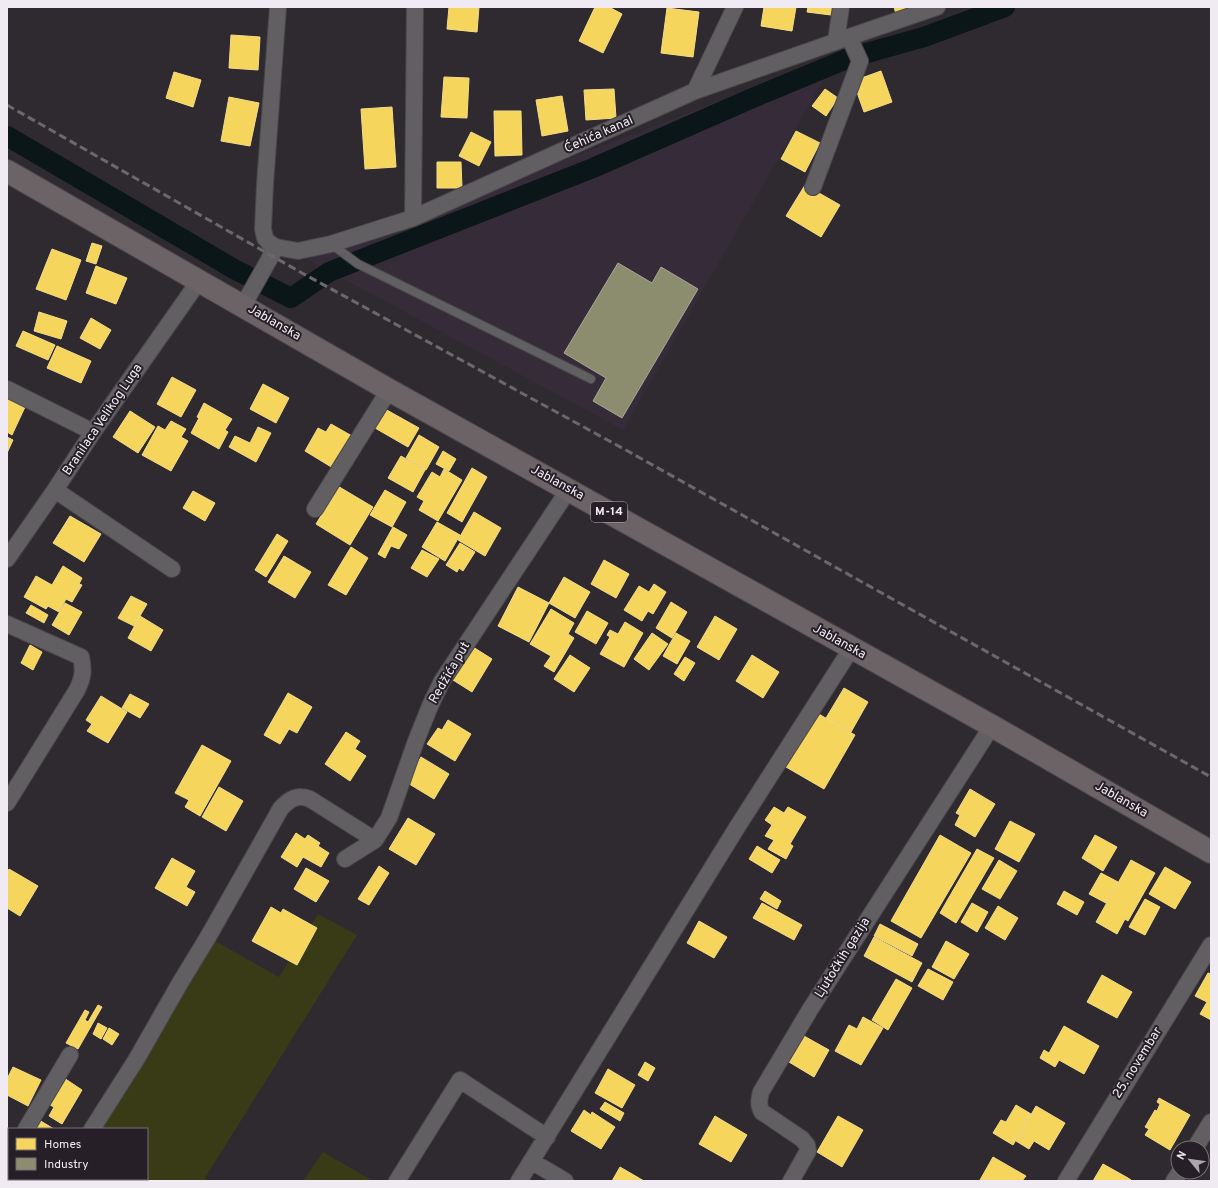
<svg xmlns="http://www.w3.org/2000/svg" width="1218" height="1188" font-family="Overpass,sans-serif">
  <rect width="100%" height="100%" fill="#2f2a30"/>
  <path fill="#362c39" d="M837 56 623 430 307 259Z"/>
  <path fill="#393a16" d="M318 914 357 935 205 1178 208 1181H59L61 1179H147V1129H92L208 937 279 977Z
    M323 1152 373 1181H303Z"/>
  <path fill="#f6d55c" stroke="#f4dc89" d="M449 7H479L477 32 447 29Z
    M595 7H609L622 14 603 53 579 41Z
    M764 7H796L792 31 761 26Z
    M808 7H832L831 15 807 12Z
    M894 7H921L896 14Z
    M667 8 699 12 693 57 661 53Z
    M231 35 260 37 258 70 229 68Z
    M881 71 892 102 864 112 853 81Z
    M174 72 201 80 193 107 166 98Z
    M444 77 469 78 467 118 441 117Z
    M614 89 616 118 586 120 584 90Z
    M825 89 838 98 826 116 812 106Z
    M562 96 568 131 542 136 536 100Z
    M229 97 259 103 250 146 221 141Z
    M392 107 396 167 365 169 361 109Z
    M494 111H521L522 155 495 156Z
    M796 131 820 143 805 172 781 159Z
    M471 132 491 142 479 166 459 156Z
    M437 162H461L462 188H437Z
    M805 185 840 205 821 237 786 216Z
    M92 243 102 246 96 264 86 261Z
    M52 249 81 260 66 300 36 289Z
    M96 266 127 278 116 304 86 293Z
    M39 312 67 321 61 339 34 331Z
    M91 318 111 330 100 349 80 338Z
    M23 331 55 345 48 360 16 346Z
    M57 346 91 361 81 383 47 368Z
    M172 377 196 390 181 417 157 404Z
    M263 384 289 398 276 423 250 409Z
    M7 398 25 407 12 435 7 432Z
    M204 403 232 419 225 430 228 432 219 449 191 433 199 418 197 417Z
    M385 409 419 428 408 447 375 428Z
    M130 411 155 427 138 453 113 437Z
    M171 421 186 429 181 437 188 441 171 471 142 455 158 426 165 430Z
    M331 424 352 436 333 468 305 451 318 428 326 432Z
    M258 427 271 433 256 462 229 447 235 436 250 443Z
    M419 435 439 447 426 470 406 458Z
    M7 437 13 440 7 453Z
    M443 451 456 459 449 471 436 464Z
    M401 456 425 470 413 492 388 478Z
    M472 468 487 477 462 522 447 513Z
    M444 469 462 480 438 521 419 510 424 501 417 497 432 472 440 477Z
    M336 485 373 507 350 545 316 524 330 501 327 499Z
    M385 490 406 502 392 527 370 515Z
    M193 491 215 503 205 521 183 508Z
    M474 512 501 528 485 556 458 540Z
    M70 516 101 534 84 562 53 543Z
    M437 522 460 535 445 561 422 547Z
    M393 527 407 535 399 549 391 546 385 558 378 554Z
    M277 534 288 541 266 577 255 570Z
    M460 543 475 552 463 571 459 568 457 572 446 565Z
    M351 547 368 558 346 595 328 585Z
    M422 550 439 559 427 577 411 568Z
    M284 556 311 572 295 598 268 582Z
    M604 560 629 574 616 598 591 584Z
    M63 566 82 578 79 584 82 585 72 602 66 599 59 612 48 606 46 609 24 597 36 576 52 585Z
    M564 577 590 592 575 618 549 603Z
    M654 584 666 592 653 614 648 611 642 621 624 610 639 586 649 592Z
    M518 587 549 603 529 642 498 626Z
    M131 596 147 604 134 626 118 618Z
    M671 602 687 612 672 638 656 628Z
    M65 603 82 612 69 635 52 625Z
    M31 605 48 615 44 623 26 613Z
    M551 609 574 623 568 634 574 638 554 672 544 666 551 656 530 644Z
    M587 611 608 623 596 644 575 632Z
    M140 616 163 630 151 651 128 638Z
    M715 616 737 629 719 660 697 647Z
    M625 622 643 633 624 667 600 654 610 637 607 635 610 630 618 634Z
    M652 633 668 644 649 670 634 659Z
    M676 633 690 641 677 664 663 656Z
    M30 645 42 652 33 670 21 663Z
    M473 647 492 659 472 692 453 680Z
    M570 655 590 668 574 692 554 679Z
    M752 655 779 672 763 698 736 681Z
    M685 657 695 663 684 681 674 674Z
    M844 688 868 702 851 732 826 718Z
    M288 693 312 707 297 733 289 729 280 744 264 735Z
    M130 694 149 704 140 718 122 708Z
    M101 696 127 712 108 743 87 731 92 724 86 720Z
    M817 713 855 735 824 789 786 767Z
    M448 720 471 734 455 761 427 744 438 728 442 730Z
    M346 732 360 741 355 749 366 756 350 781 325 764Z
    M202 745 231 761 200 816 185 807 189 800 175 793Z
    M421 757 449 774 434 799 406 782Z
    M219 787 243 801 226 831 202 817Z
    M970 789 995 804 975 837 955 825 960 815 956 813Z
    M774 807 784 813 788 807 806 817 790 844 793 846 786 859 768 849 774 840 765 836 772 825 765 820Z
    M408 818 435 834 416 865 389 849Z
    M1010 821 1035 834 1019 862 995 849Z
    M296 833 305 839 308 835 320 843 318 846 329 853 321 867 303 857 297 867 281 857Z
    M940 835 971 853 921 938 891 921Z
    M1095 835 1117 847 1103 871 1082 858Z
    M757 846 780 860 772 873 749 859Z
    M977 849 994 858 956 923 940 913Z
    M172 858 195 871 186 887 195 892 187 906 155 888Z
    M999 860 1017 871 1000 899 982 889Z
    M1131 860 1155 873 1128 921 1125 919 1117 934 1096 922Z
    M379 866 389 873 369 905 358 899Z
    M1165 867 1191 882 1175 909 1149 894Z
    M306 868 329 881 316 902 294 889Z
    M9 869 38 886 20 916 7 908V873Z
    M1101 873 1118 882 1106 903 1089 894Z
    M765 891 781 901 777 909 760 899Z
    M1064 891 1084 902 1077 915 1057 904Z
    M1145 899 1160 907 1145 935 1129 927Z
    M762 903 802 925 794 940 753 918Z
    M972 903 988 912 977 932 961 922Z
    M998 906 1018 918 1005 940 985 928Z
    M271 907 281 913 283 909 317 928 297 965 252 941Z
    M699 921 727 937 714 958 687 943Z
    M880 924 918 944 912 956 874 936Z
    M874 937 922 963 912 982 864 956Z
    M946 941 969 954 954 979 932 967Z
    M928 969 953 982 943 1000 918 986Z
    M1208 973 1211 974V1020L1200 1014 1207 1002 1195 996Z
    M1102 975 1132 992 1117 1018 1087 1002Z
    M896 979 912 988 888 1030 872 1020Z
    M98 1005 102 1007 78 1049 66 1043 85 1010 89 1012 85 1020 88 1022Z
    M863 1017 883 1028 861 1065 835 1051 849 1025 857 1029Z
    M98 1023 107 1028 101 1039 93 1034Z
    M1064 1026 1099 1046 1084 1074 1059 1060 1055 1067 1040 1058 1044 1050 1049 1053Z
    M109 1028 119 1034 112 1045 103 1039Z
    M804 1036 829 1050 814 1077 789 1062Z
    M645 1062 655 1068 648 1081 638 1075Z
    M13 1067 41 1080 28 1106 7 1095V1079Z
    M608 1069 635 1085 622 1108 595 1093Z
    M64 1078 82 1090 62 1124 49 1116 54 1107 48 1104Z
    M1159 1098 1190 1115 1170 1150 1145 1135 1149 1129 1145 1127 1155 1110 1157 1111 1160 1104 1157 1102Z
    M605 1102 624 1113 620 1121 600 1109Z
    M1016 1105 1031 1114 1013 1145 993 1133 1001 1120 1006 1122Z
    M1036 1106 1065 1123 1049 1150 1034 1141 1029 1149 1016 1141Z
    M584 1110 591 1115 592 1112 615 1127 601 1149 571 1131Z
    M715 1116 747 1135 731 1162 699 1144Z
    M838 1116 863 1130 842 1167 817 1152Z
    M39 1120 54 1129H34Z
    M993 1157 1026 1176 1022 1181H982L980 1180Z
    M1103 1164 1128 1178 1131 1180 1130 1181H1093Z
    M620 1167 644 1181H612Z"/>
  <path fill="#8c8c6e" stroke="#aaa896" d="M618 263 652 283 661 267 698 289 622 418 593 401 606 378 564 353Z"/>
  <g fill="none" stroke-linecap="round" stroke-linejoin="round">
    <path stroke="#0a1618" stroke-width="20" d="M7 136 234 269 291 298 329 272 593 168 748 100 849 58 924 37 1005 7"/>
    <g stroke="#4a474c" stroke-width="10">
      <path id="lane" d="M331 244 358 264 591 379"/>
    </g>
    <g stroke="#4a474c" stroke-width="18">
      <path id="street" d="M836 41 841 7
        M695 91 735 7
        M813 187 860 61 849 37
        M413 218 415 7
        M276 247 269 243 265 238 263 229 265 184 278 7
        M243 306 276 247 298 251 331 244 413 218 695 91 849 37 937 7
        M7 389 93 432
        M55 490 172 569
        M315 509 389 390
        M7 559 55 490 93 432 199 281
        M7 624 81 657C84 670 83 678 77 690L7 803
        M345 859 375 840 389 818 416 741 430 706 442 681 569 489
        M26 1129 70 1055
        M92 1129 136 1060 180 983 208 937 281 808C290 799 297 794 310 799L375 840
        M1195 1148 1211 1122
        M7 1158 9 1155
        M531 1161 565 1181
        M59 1181 61 1179
        M397 1181 460 1080 547 1137
        M519 1181 736 829 851 649
        M791 1181 808 1151 807 1145 802 1139 762 1112C758 1105 759 1100 761 1092L811 1008 992 726
        M1066 1181 1211 945
        M1174 1181 1180 1172"/>
    </g>
    <g stroke="#4a474c" stroke-width="24">
      <path id="primary" d="M7 171 389 390 992 726 1211 852"/>
    </g>
    <use href="#lane" stroke="#625f62" stroke-width="8"/>
    <use href="#street" stroke="#625f62" stroke-width="16"/>
    <use href="#primary" stroke="#6c6366" stroke-width="22"/>
    <path stroke="#6b686c" stroke-width="3" stroke-dasharray="8 4" stroke-linecap="butt" d="M7 105 302 273 624 449 1211 777"/>
  </g>
  <g text-anchor="middle" dominant-baseline="central" stroke-width="4" stroke-linejoin="round" paint-order="stroke">
    <rect fill="#261f28" stroke="#b3aeb5" stroke-width="1" x="591" y="502" width="36" height="20" rx="3"/>
    <g font-size="12" font-weight="bold" fill="#f0ebf2">
      <text x="609" y="512">M-14</text>
    </g>
    <g font-size="13" fill="#f0ebf2" stroke="#261f28">
      <text transform="translate(599 135) rotate(-24)">Ćehića kanal</text>
      <text transform="translate(274 323) rotate(30)">Jablanska</text>
      <text transform="translate(103 420) rotate(-56)">Branilaca Velikog Luga</text>
      <text transform="translate(557 483) rotate(29)">Jablanska</text>
      <text transform="translate(839 642) rotate(29)">Jablanska</text>
      <text transform="translate(450 673) rotate(-60)">Redžića put</text>
      <text transform="translate(1121 800) rotate(30)">Jablanska</text>
      <text transform="translate(843 958) rotate(-58)">Ljutočkih gazija</text>
      <text transform="translate(1138 1063) rotate(-58)">25. novembar</text>
    </g>
  </g>
  <rect width="1218" height="1188" fill="none" stroke="#f0ebf2" stroke-width="16"/>
  <rect x="8" y="1128" width="140" height="52" fill="#261f28" stroke="#777179"/>
  <rect x="16" y="1138" width="20" height="12" fill="#f6d55c" stroke="#777179"/>
  <text x="44" y="1148" font-size="12" fill="#f0ebf2">Homes</text>
  <rect x="16" y="1158" width="20" height="12" fill="#8c8c6e" stroke="#777179"/>
  <text x="44" y="1168" font-size="12" fill="#f0ebf2">Industry</text>
  <g transform="translate(1190 1160) rotate(299)"><circle r="19" fill="#261f28" stroke="#777179"/>
  <path d="M0-3L7 15L0 10L-7 15Z" fill="#aca7ae"/>
  <text y="-6" font-size="11" font-weight="bold" text-anchor="middle" fill="#f0ebf2">N</text>
  </g>
</svg>
